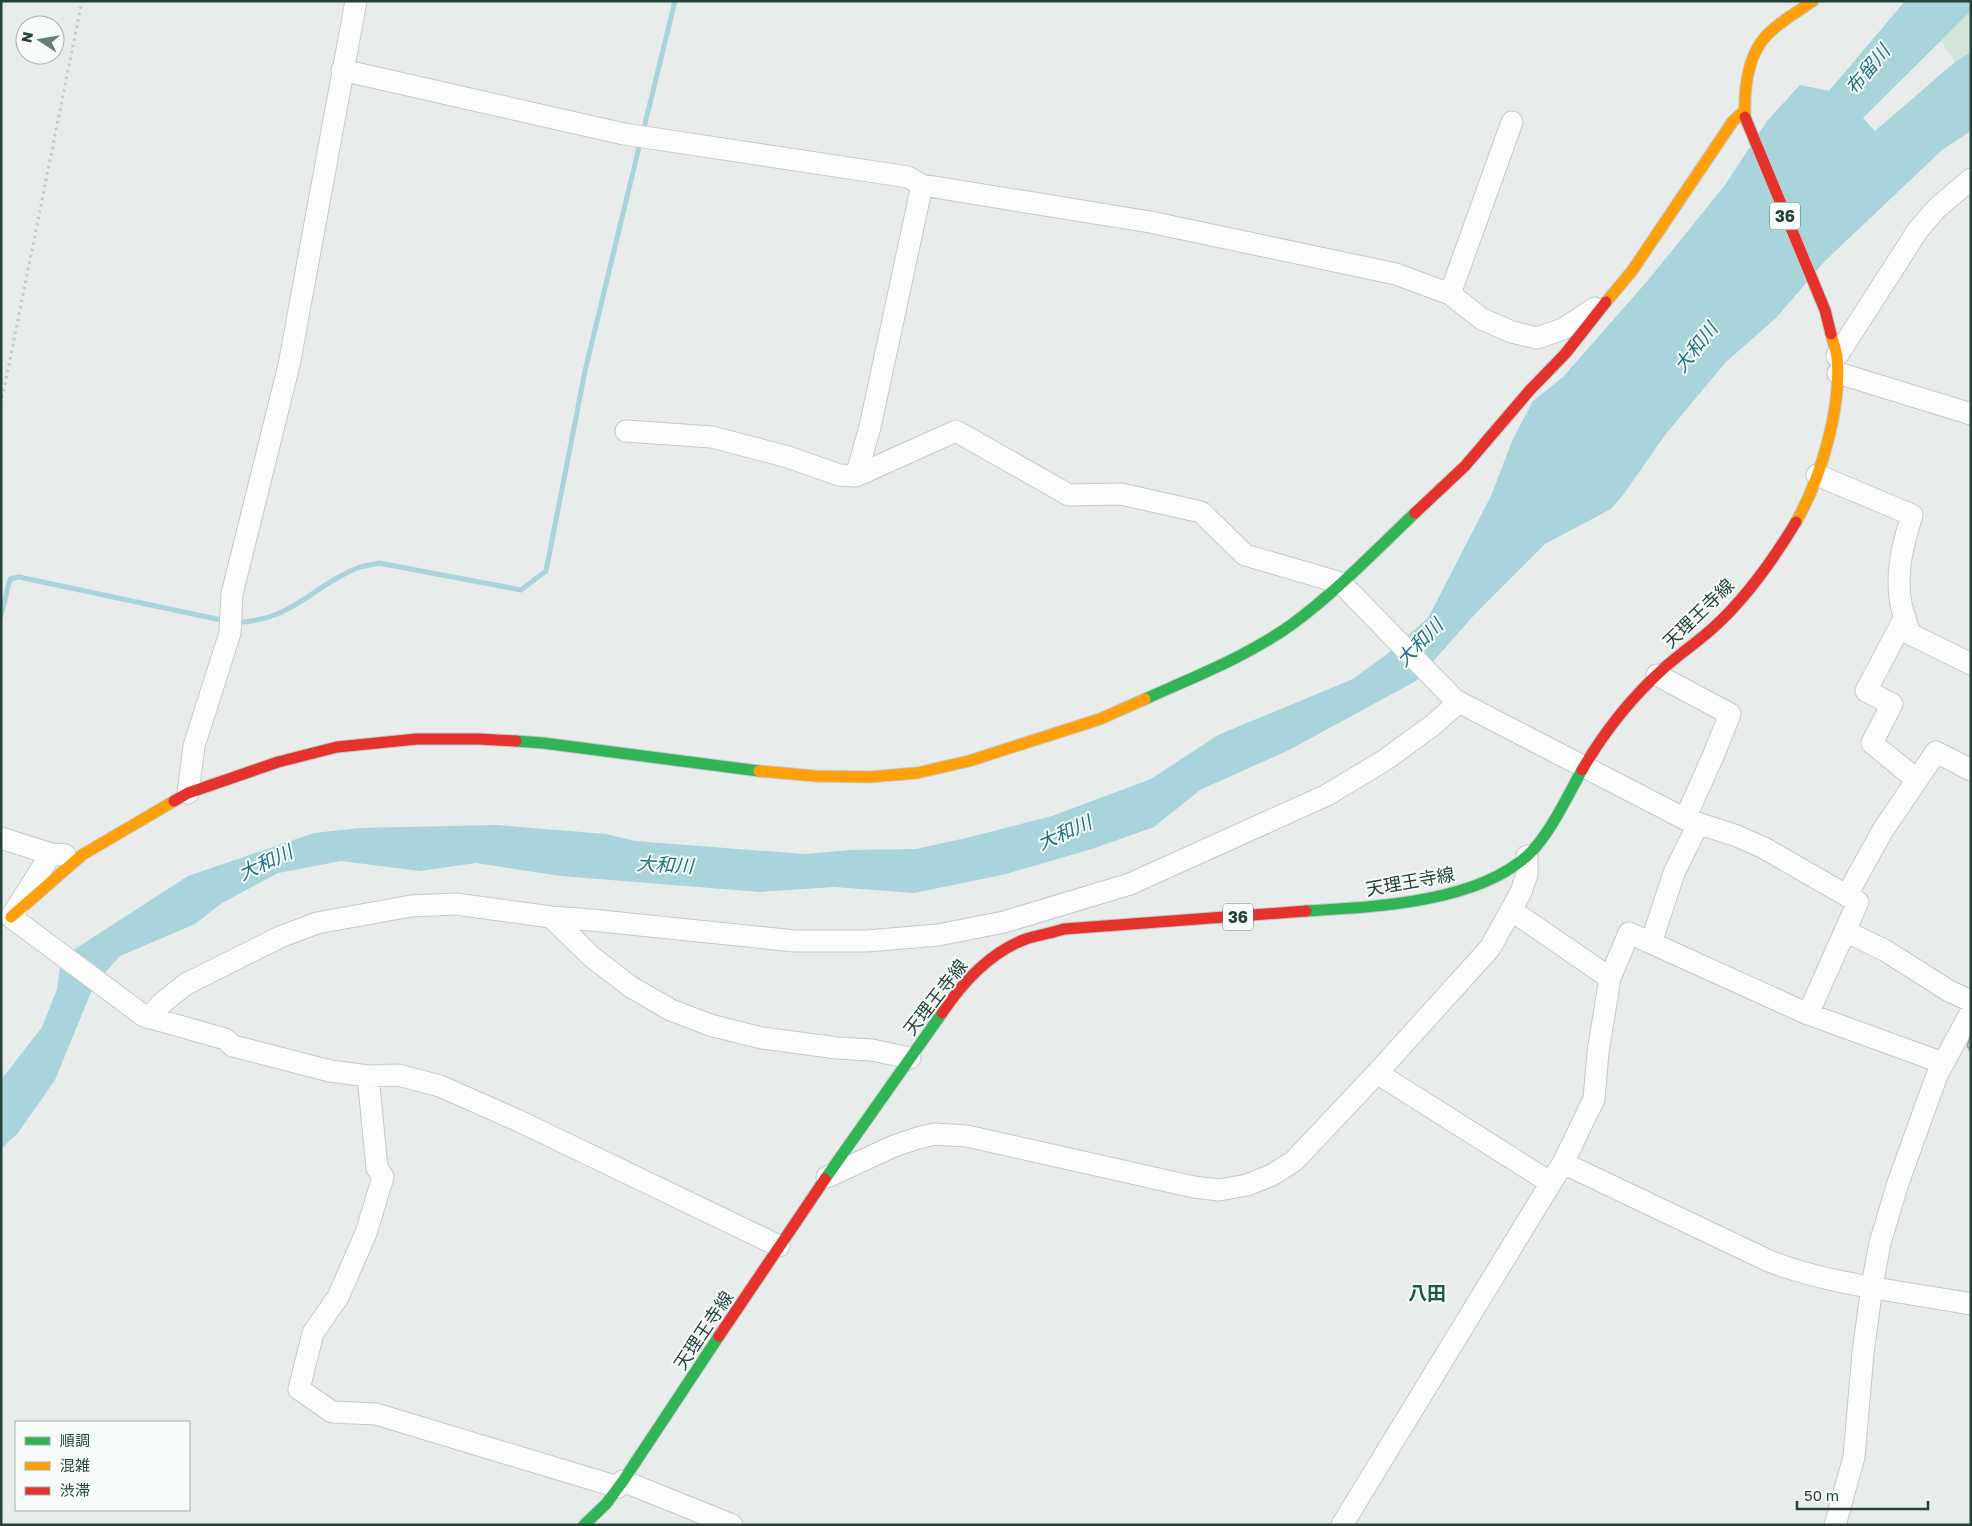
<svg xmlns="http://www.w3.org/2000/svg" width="1972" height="1526" font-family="'Golos Text','Noto Sans JP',sans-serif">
  <rect width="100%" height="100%" fill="#e8edeb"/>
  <path fill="#d1e6d8" d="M1971 11V52L1955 62 1941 41Z"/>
  <path fill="#a9d4db" d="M1905 1H1971V11L1863 118 1875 131 1955 62 1971 52V131L1942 150 1825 261 1776 318 1726 362 1665 435 1623 495 1611 509 1545 544 1475 614 1416 681 1289 750 1200 790 1154 827 1092 849 1002 875 914 893 834 887 760 892 561 876 476 863 420 871 341 861 278 873 222 903 195 924 120 956 94 985 55 1080 18 1133 1 1149V1080L42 1027 57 989 61 958 188 876 314 833 360 828 497 825 606 834 635 841 804 854 850 850 916 849 966 838 1052 816 1151 779 1218 735 1353 679 1387 654 1428 618 1491 496 1512 441 1533 401 1563 377 1649 279 1725 185 1767 121 1800 85 1829 91Z"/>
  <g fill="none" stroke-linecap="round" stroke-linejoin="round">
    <path stroke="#a9d4db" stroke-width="5" d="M643 132 675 1
      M1 616 10 579 19 577 226 621
      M234 622C289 624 314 584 360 567 366 565 373 565 379 563L521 590 546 571 585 371 640 143"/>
    <g stroke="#c5cac8" stroke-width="23">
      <path id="street" d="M342 70 624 134 908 177 922 185 1150 222 1396 274 1450 294 1482 319 1512 332 1537 338 1563 329 1595 308
        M1450 294 1512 122
        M1837 356 1918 230 1936 209 1971 179
        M1838 373 1971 414
        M626 431 712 437 788 457 839 475 856 476 956 431 1069 495 1121 494 1201 512 1245 555 1341 583 1455 700 1685 819 1737 836 1764 848 1858 902 1808 1014
        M1817 475 1912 515C1903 544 1895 573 1901 604 1903 614 1907 624 1910 634L1971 664
        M856 476 870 427 922 185
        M1905 617 1866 691 1892 704 1872 743 1917 780
        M1657 675 1730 714 1714 754 1685 819
        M188 793 194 746 230 633 232 594 289 365 356 1
        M1 838 51 854 65 855
        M51 854 11 917 144 1016 225 1039 233 1046 330 1071 368 1076 398 1075 440 1086 517 1120 779 1246
        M1847 895 1883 830 1936 752 1971 770
        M1511 910 1610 978
        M551 917 592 957 631 987 671 1010 710 1025 762 1038 837 1048 872 1050 910 1058
        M1845 931 1886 951 1949 991 1971 1001
        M1651 943 1674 873 1698 824
        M149 1018 162 1003 186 984 280 937 317 923 411 906 456 904 551 917 591 920 795 941H867L938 935 1004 922 1130 884 1327 795 1385 760 1433 725 1459 702
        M1377 1073 1551 1183
        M368 1076 377 1168 383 1177 366 1233 338 1297 313 1333 299 1389 332 1412 376 1414 618 1487
        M1563 1163 1769 1261C1830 1285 1906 1292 1971 1304
        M827 1177 894 1146 918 1138 934 1134 967 1136 1194 1187 1219 1190 1247 1185 1272 1175 1294 1161 1377 1073 1490 948 1521 892 1527 874V856
        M623 1481 732 1525
        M1342 1525 1563 1163 1594 1099 1598 1052 1610 978 1629 933 1808 1014 1943 1063
        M1835 1525 1854 1457 1863 1353 1872 1286 1880 1243 1898 1183 1937 1075 1971 1012"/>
    </g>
    <g stroke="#c3cbc8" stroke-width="13">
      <path id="fast" d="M1145 699C1194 677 1246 657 1291 625 1336 592 1375 551 1415 513
        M516 741 543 743 759 771
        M1306 911C1372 907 1475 903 1527 856 1549 836 1567 797 1582 770
        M825 1179 942 1013
        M584 1525 606 1504 623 1481 719 1336"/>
    </g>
    <g stroke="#c3cbc8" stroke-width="13">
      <path id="slow" d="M1745 117C1744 90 1747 57 1766 36 1779 22 1797 12 1813 1
        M1606 302 1632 271 1733 121 1744 111
        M1796 522C1821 478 1842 407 1837 357 1836 349 1833 342 1831 334
        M759 771 815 776 869 777 917 773 969 761 1100 719 1145 699
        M11 917 82 855 174 801"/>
    </g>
    <g stroke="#c3cbc8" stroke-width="13">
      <path id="jam" d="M1745 117 1825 310 1831 334
        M1415 513 1465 466 1530 390 1565 354 1606 302
        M1582 770C1604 732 1631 698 1663 669 1679 654 1698 642 1714 627 1747 597 1773 560 1796 522
        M174 801 188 793 278 762 337 747 417 739H478L516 741
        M942 1013C963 982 990 952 1026 939 1038 935 1052 933 1064 929L1306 911
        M719 1336 825 1179"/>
    </g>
    <path stroke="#c3ccca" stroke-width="3" stroke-dasharray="2.5 4" stroke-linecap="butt" d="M1 404 82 1"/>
    <use href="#street" stroke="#fcfcfc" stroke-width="21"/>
    <use href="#fast" stroke="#30b455" stroke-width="11"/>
    <use href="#slow" stroke="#ff9f0a" stroke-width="11"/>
    <use href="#jam" stroke="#e5322d" stroke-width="11"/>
  </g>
  <path fill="#b2b6b5" d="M1971 1032V1052H1969L1967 1047Z"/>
  <path fill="#cfd4d2" stroke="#919493" d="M1971 1032V1047H1967Z"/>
  <g text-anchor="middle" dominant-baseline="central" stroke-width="4" stroke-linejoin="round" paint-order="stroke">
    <g fill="#f7fbf9" stroke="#637a73" stroke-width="1">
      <rect x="1770" y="202.5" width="30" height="27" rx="4"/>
      <rect x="1223" y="903.5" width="30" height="27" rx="4"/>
    </g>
    <g font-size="16" font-weight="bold" fill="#24423a">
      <text x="1785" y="216">36</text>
      <text x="1238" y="917">36</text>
    </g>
    <g font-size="18" fill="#24423a" stroke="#f7fbf9">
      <text transform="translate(1698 613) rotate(-44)">天理王寺線</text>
      <text transform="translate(1410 881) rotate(-10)">天理王寺線</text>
      <text transform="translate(935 997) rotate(-52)">天理王寺線</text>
      <text transform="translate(703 1330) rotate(-56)">天理王寺線</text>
    </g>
    <g font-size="19" font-style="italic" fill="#1c6f80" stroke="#f7fbf9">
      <text transform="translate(1867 69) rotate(-50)">布留川</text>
      <text transform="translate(1695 347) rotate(-52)">大和川</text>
      <text transform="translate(1419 642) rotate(-46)">大和川</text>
      <text transform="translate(1064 832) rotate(-24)">大和川</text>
      <text transform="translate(265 862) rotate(-25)">大和川</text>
      <text transform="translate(665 864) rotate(3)">大和川</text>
    </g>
    <g font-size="19" font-weight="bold" fill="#1f5548" stroke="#f7fbf9">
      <text x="1427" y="1292">八田</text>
    </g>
  </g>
  <rect width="1972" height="1526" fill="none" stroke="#24423a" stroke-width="5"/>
  <rect x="15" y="1421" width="175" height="90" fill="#f7fbf9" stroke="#a3b1ad"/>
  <rect x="25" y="1437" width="25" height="8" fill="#30b455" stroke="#a3b1ad"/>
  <text x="60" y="1446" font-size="15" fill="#24423a">順調</text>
  <rect x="25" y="1462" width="25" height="8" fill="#ff9f0a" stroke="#a3b1ad"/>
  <text x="60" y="1471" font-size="15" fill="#24423a">混雑</text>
  <rect x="25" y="1487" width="25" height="8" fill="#e5322d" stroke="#a3b1ad"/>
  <text x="60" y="1496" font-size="15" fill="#24423a">渋滞</text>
  <g transform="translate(40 40) rotate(282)"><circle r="24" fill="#f7fbf9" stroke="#a3b1ad"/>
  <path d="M0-4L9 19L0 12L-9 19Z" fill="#697e78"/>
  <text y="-8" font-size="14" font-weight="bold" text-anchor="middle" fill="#24423a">N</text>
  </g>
  <path d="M1797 1501v8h131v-8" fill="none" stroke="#24423a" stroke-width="2.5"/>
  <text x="1804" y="1501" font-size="15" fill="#24423a" stroke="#f7fbf9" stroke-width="4" paint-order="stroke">50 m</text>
</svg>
